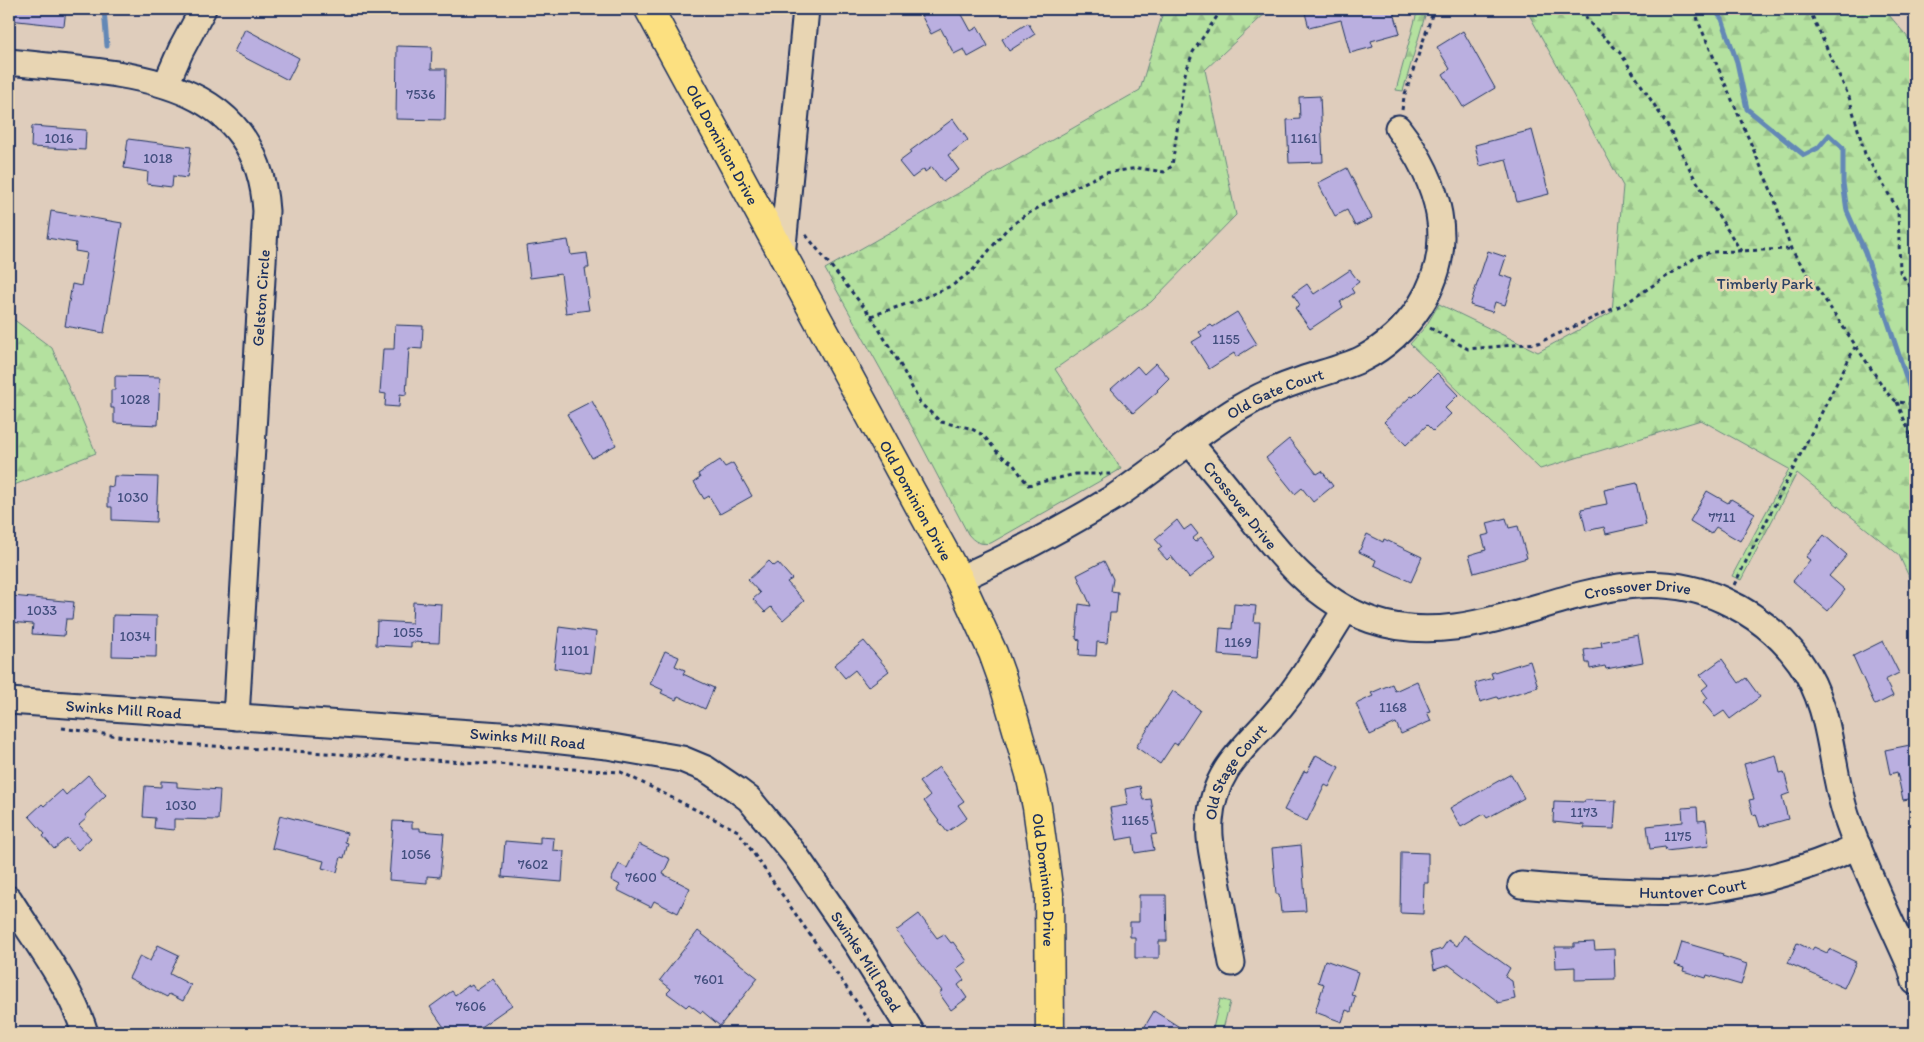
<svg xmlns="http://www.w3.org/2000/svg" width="1924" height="1042" font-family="Itim,sans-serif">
  <defs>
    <pattern id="forest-firs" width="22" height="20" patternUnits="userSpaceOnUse" patternTransform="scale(1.25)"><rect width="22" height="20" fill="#b4e19f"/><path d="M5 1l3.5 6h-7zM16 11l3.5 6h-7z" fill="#9ac18b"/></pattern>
  </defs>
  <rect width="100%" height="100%" fill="#dfcdbc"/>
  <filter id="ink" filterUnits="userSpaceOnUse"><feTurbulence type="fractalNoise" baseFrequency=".02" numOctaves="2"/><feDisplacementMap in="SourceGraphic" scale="10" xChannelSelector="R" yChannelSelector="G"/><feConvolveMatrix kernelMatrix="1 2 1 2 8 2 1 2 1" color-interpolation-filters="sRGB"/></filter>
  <g filter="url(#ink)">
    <path fill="url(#forest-firs)" stroke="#68887e" d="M1164 9H1270L1205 70 1236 215 1151 302 1055 369 1121 469 991 543C981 545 974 542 968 534L900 404 825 269 1140 90Z
      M1418 9H1427L1403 91 1396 90Z
      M1526 9H1884L1915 46V590L1899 555 1797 473 1741 580 1732 576 1789 469 1701 420 1540 469 1410 344 1426 326 1439 304 1538 352 1612 312 1623 186Z
      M9 316 52 348 96 453 9 487Z
      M1220 999 1230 1002 1222 1033H1212Z"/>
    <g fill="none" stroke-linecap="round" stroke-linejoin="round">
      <path stroke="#6488b6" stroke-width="5" d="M104 9 107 46
        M1714 9 1722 19 1737 62 1747 109 1804 155 1818 148 1829 135 1843 148V183L1847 211 1865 252 1915 404"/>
    </g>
    <path fill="#baafe0" stroke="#1b2f5e" d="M9 9H66L64 26 9 20Z
      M918 9H959L971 31 978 27 988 46 968 57 964 49 954 54 941 29 931 34Z
      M1304 9H1393L1400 33 1371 41 1373 47 1350 53 1341 20 1309 28Z
      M1028 23 1035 34 1009 51 1002 39Z
      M245 29 299 58 288 80 234 52Z
      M1463 31 1495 88 1463 107 1443 74 1450 69 1437 47Z
      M397 46 432 47 431 69H446L445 120 396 119Z
      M1320 96 1323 162 1289 163 1287 120 1300 119 1299 97Z
      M953 119 968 140 948 155 959 170 943 182 932 167 925 172 924 169 912 178 899 162 911 153 910 151Z
      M32 126 86 130 85 150 31 147Z
      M1532 130 1549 194 1517 202 1506 159 1480 166 1475 145Z
      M128 139 191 147 187 178 173 176 172 187 147 184 148 172 124 168Z
      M1347 168 1372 218 1355 226 1347 210 1335 216 1318 183Z
      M51 211 122 223 104 333 65 326 72 284 81 286 87 253 75 251 76 243 47 238Z
      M568 240 571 255 587 253 589 268H585L589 298 587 299 589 310 566 313 561 274 530 278 526 246Z
      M1488 251 1506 257 1500 275 1513 279 1505 305 1495 302 1492 312 1470 305Z
      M1350 270 1359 282 1351 288 1354 293 1340 302 1343 307 1310 329 1295 308 1300 305 1293 294 1307 284 1314 294Z
      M1237 312 1257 344 1236 357 1234 353 1209 369 1192 342 1202 336 1199 332 1211 325 1213 327Z
      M395 325 423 326 422 349 409 348 406 395 400 394 399 407 385 406 386 394 380 393 383 349H394Z
      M1156 363 1169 378 1157 390 1158 391 1133 413 1111 389 1137 366 1144 374Z
      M1437 373 1458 395 1445 408 1451 414 1433 431 1427 425 1406 445 1384 422 1411 396 1413 397Z
      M115 376 160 377 158 425 114 423V408H111V390H115Z
      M592 401 616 445 592 458 567 414Z
      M1289 439 1317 474 1322 471 1333 486 1313 502 1302 488 1295 494 1266 458Z
      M720 460 725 467 733 463 752 496 720 514 709 496 704 499 694 482 700 478 698 474Z
      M114 476 158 477 156 522 112 520V507H108V486L113 487Z
      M1637 483 1646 525 1606 534 1604 527 1586 531 1581 509 1607 504 1604 490Z
      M1707 491 1728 503 1731 499 1755 513 1740 541 1716 527 1711 534 1690 521Z
      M1506 518 1509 528 1518 526 1527 558 1474 573 1469 555 1486 550 1482 536 1490 534 1487 523Z
      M1177 520 1184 530 1191 525 1198 534 1192 539 1195 542 1201 537 1216 556 1189 578 1171 556 1167 560 1158 550 1162 547 1155 539Z
      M1367 534 1383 542 1384 539 1422 557 1411 582 1374 565 1376 560 1359 552Z
      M1824 535 1847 555 1829 576 1845 590 1828 611 1793 581 1810 560 1806 557Z
      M769 561 774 566 778 563 792 579 787 582 804 601 783 620 771 607 765 612 753 599 760 593 748 580Z
      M1104 561 1113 579 1111 591 1118 592 1116 613H1110L1107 643 1097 642 1096 656 1079 655 1080 640 1076 639 1079 604 1091 606 1077 575Z
      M12 596 74 602 72 619H66L64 636 32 634 33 624 10 622Z
      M413 602 441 604 439 643 411 642V647L376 645 377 621 412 623Z
      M1234 604 1256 606 1254 622H1260L1257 658 1218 655 1220 628 1232 629Z
      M113 615 157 616 156 657 112 656Z
      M559 627 596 632 591 673 554 668Z
      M1638 635 1643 662 1606 669 1605 666 1590 669 1589 663H1586L1584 650 1602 647 1601 642Z
      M864 641 889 671 868 687 855 670 845 678 834 665Z
      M1883 641 1899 673 1885 680 1893 696 1875 705 1853 656Z
      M665 651 679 657 675 666 685 670 683 674 714 688 705 709 678 696 676 700 661 693 663 690 650 684Z
      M1722 659 1739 683 1746 678 1760 697 1730 719 1724 711 1715 717 1703 702 1708 698 1702 690 1708 685 1700 675Z
      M1530 661 1538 687 1498 699 1497 697 1480 702 1475 683 1493 678 1491 673Z
      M1417 681 1430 711 1427 712 1431 721 1401 734 1396 723 1370 735 1356 704 1373 696 1371 693 1392 684 1395 691Z
      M1173 691 1200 710 1177 745 1174 743 1160 764 1136 747Z
      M1915 744V798L1903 800 1897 772 1890 774 1885 750Z
      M1316 755 1339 767 1329 787 1325 785 1307 821 1284 810 1304 771 1307 772Z
      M1776 755 1780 773 1784 772 1790 793 1782 796 1788 819 1760 827 1756 814 1753 815 1749 800 1754 799 1744 764Z
      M939 767 964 801 958 805 967 818 947 832 924 801 930 796 919 782Z
      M1511 774 1524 798 1487 818 1484 814 1461 827 1450 808Z
      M88 775 106 795 85 815 87 818 79 825 91 838 78 850 67 838 54 849 43 836 45 834 29 816 42 804 44 806 62 790 66 795Z
      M161 781 177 782V787L220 790 218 820 174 819V830L154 828 155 818 143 817 145 786 161 787Z
      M1140 786 1143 800 1151 799 1157 834 1151 835 1154 850 1135 853 1133 837 1116 840 1110 808 1128 805 1125 789Z
      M1585 800 1616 801 1614 829 1584 828V825L1553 822 1554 801 1584 802Z
      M1697 807 1698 821 1706 820 1709 846 1666 851 1665 847 1650 849 1647 826 1683 822 1682 808Z
      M280 815 347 833 345 842 348 843 344 858 341 857 337 872 322 868 324 861 272 848Z
      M393 821 412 822V828H420V831L444 833 440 877 427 876V883L389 880Z
      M540 837 554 838 553 850 564 851 562 882 502 877 505 841 540 844Z
      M639 844 670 859 663 874 690 888 678 913 654 901 651 907 617 890 620 885 611 880 619 864 627 868Z
      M1301 845 1306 911 1281 912 1279 894H1276L1272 848Z
      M1401 852 1428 853V883H1424L1423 914 1400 913Z
      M1139 895H1166L1167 941H1159V958H1135V937H1130V922H1139Z
      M919 914 937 938 944 934 951 943 953 942 967 961 956 969 964 980 958 985 967 998 951 1010 939 993 942 991 896 931Z
      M698 931 758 978 720 1026 702 1011 701 1013 689 1004 686 1007 667 993 671 989 660 980Z
      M1464 935 1510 968 1505 977 1512 981 1515 999 1498 1003 1496 1000 1449 965 1434 970 1431 952 1442 949 1448 940 1457 946Z
      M1594 942 1595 950 1614 949 1615 979 1575 980V967L1556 968 1555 947H1574V943Z
      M1682 942 1723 954 1722 956 1747 964 1741 985 1707 975 1706 978 1683 971 1684 968 1675 965Z
      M1797 943 1812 950 1814 947 1827 953 1829 949 1856 962 1844 988 1788 963Z
      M158 945 179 955 170 974 191 985 183 1001 169 994 167 997 129 978 140 956 150 961Z
      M1325 960 1358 972 1351 995 1355 996 1351 1012 1346 1010 1342 1022 1315 1012 1324 984 1318 982Z
      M493 979 512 1005 472 1033H448L430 1007 452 991 455 995 468 985 469 987 472 985 476 991Z
      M1154 1011 1189 1033H1152L1144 1028Z"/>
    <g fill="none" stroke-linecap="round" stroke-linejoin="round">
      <g stroke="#1b2f5e" stroke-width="29">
        <g id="minor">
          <path d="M9 62C115 74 257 70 266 211L236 717"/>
          <path d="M166 84 181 50 203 9"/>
          <path d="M782 256 806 9"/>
          <path id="s1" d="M1190 443C1207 463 1224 483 1240 504 1276 550 1313 600 1371 620 1490 661 1603 544 1723 600 1754 614 1780 634 1800 662 1834 709 1829 768 1848 821 1865 870 1889 917 1910 965L1915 982"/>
          <path id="s2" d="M959 579C1012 555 1066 527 1116 496 1158 468 1196 434 1239 408 1259 396 1280 387 1301 380 1321 373 1343 368 1362 359 1387 346 1405 329 1420 306 1459 245 1439 181 1398 128"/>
          <path id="s3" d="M9 701 516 736 607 746 682 759 706 769 737 790 749 799 796 856 858 946 912 1033"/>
          <path id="s4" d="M1521 885C1553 888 1584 890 1616 891 1646 892 1675 894 1704 890 1757 883 1810 868 1858 846"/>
          <path d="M9 899C35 941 71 986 85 1033"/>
          <path id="s5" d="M1232 963C1227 936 1222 908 1217 881 1214 861 1208 841 1210 821 1214 763 1254 742 1285 701 1308 672 1326 640 1346 609"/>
        </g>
      </g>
      <g stroke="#1b2f5e" stroke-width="31">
        <g id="major">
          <path id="s6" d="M649 9 959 579 993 653 1002 678 1030 774 1037 807 1049 894 1050 1033"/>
        </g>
      </g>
      <path stroke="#1b2f5e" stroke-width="3" stroke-dasharray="4 4" stroke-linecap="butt" d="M1582 9 1588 21 1621 54 1666 123 1694 177 1741 251
        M1696 9 1698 21 1773 195 1791 249 1888 394 1897 402 1915 404
        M1809 9 1849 97 1865 154 1898 210 1900 272 1915 294
        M1402 110 1404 97 1434 9
        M806 235 871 316 901 366 920 403 941 422 970 428 983 435 999 454 1013 464 1028 485 1076 474H1111
        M871 316 924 298 953 285 973 270 1006 230 1024 216 1075 187 1105 173 1138 168 1164 172 1172 166 1185 74 1193 52 1222 9
        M1430 328 1468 349 1538 343 1626 303 1698 256 1711 252 1791 249
        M1897 402 1915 446
        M1734 585 1855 347
        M62 728 166 743 621 772 738 831 878 1033"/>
      <use href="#minor" stroke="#e8d5b3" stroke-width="25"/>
      <use href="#major" stroke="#fce080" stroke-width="28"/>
    </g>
  </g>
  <g text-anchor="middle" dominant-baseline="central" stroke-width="5" stroke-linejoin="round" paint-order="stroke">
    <g font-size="14" fill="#434f7e">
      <text x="421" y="94">7536</text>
      <text x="59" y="138">1016</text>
      <text x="1304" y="138">1161</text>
      <text x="158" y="158">1018</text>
      <text x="1226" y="339">1155</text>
      <text x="135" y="399">1028</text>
      <text x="133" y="497">1030</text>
      <text x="1722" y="517">7711</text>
      <text x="42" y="610">1033</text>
      <text x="408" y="632">1055</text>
      <text x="135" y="636">1034</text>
      <text x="1238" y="642">1169</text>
      <text x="575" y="650">1101</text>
      <text x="1393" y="707">1168</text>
      <text x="181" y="805">1030</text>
      <text x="1584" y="812">1173</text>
      <text x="1135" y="820">1165</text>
      <text x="1678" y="836">1175</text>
      <text x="416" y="854">1056</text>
      <text x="533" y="864">7602</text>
      <text x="641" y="877">7600</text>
      <text x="709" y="979">7601</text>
      <text x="471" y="1006">7606</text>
    </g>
    <g font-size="16" fill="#1b2f5e" stroke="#e8d5b3">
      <text stroke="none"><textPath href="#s6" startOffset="154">Old Dominion Drive</textPath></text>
      <text transform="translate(261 298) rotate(-86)">Gelston Circle</text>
      <text stroke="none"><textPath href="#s2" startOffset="368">Old Gate Court</textPath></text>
      <text stroke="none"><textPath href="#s6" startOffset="559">Old Dominion Drive</textPath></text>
      <text stroke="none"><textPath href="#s1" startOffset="80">Crossover Drive</textPath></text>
      <text stroke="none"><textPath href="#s1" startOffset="529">Crossover Drive</textPath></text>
      <text stroke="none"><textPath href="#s3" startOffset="115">Swinks Mill Road</textPath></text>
      <text stroke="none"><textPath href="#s3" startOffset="520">Swinks Mill Road</textPath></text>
      <text stroke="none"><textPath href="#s5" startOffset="200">Old Stage Court</textPath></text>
      <text stroke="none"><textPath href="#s6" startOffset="964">Old Dominion Drive</textPath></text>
      <text stroke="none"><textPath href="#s4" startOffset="172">Huntover Court</textPath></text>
      <text stroke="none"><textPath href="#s3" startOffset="955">Swinks Mill Road</textPath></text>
    </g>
    <g font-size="16" fill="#2a4164" stroke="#e8d5b3">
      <text x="1765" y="283">Timberly Park</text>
    </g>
  </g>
  <rect width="1924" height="1042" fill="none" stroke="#e8d5b3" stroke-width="30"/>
  <rect x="15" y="15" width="1894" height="1012" fill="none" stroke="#1b2f5e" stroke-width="2" filter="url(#ink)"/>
</svg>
